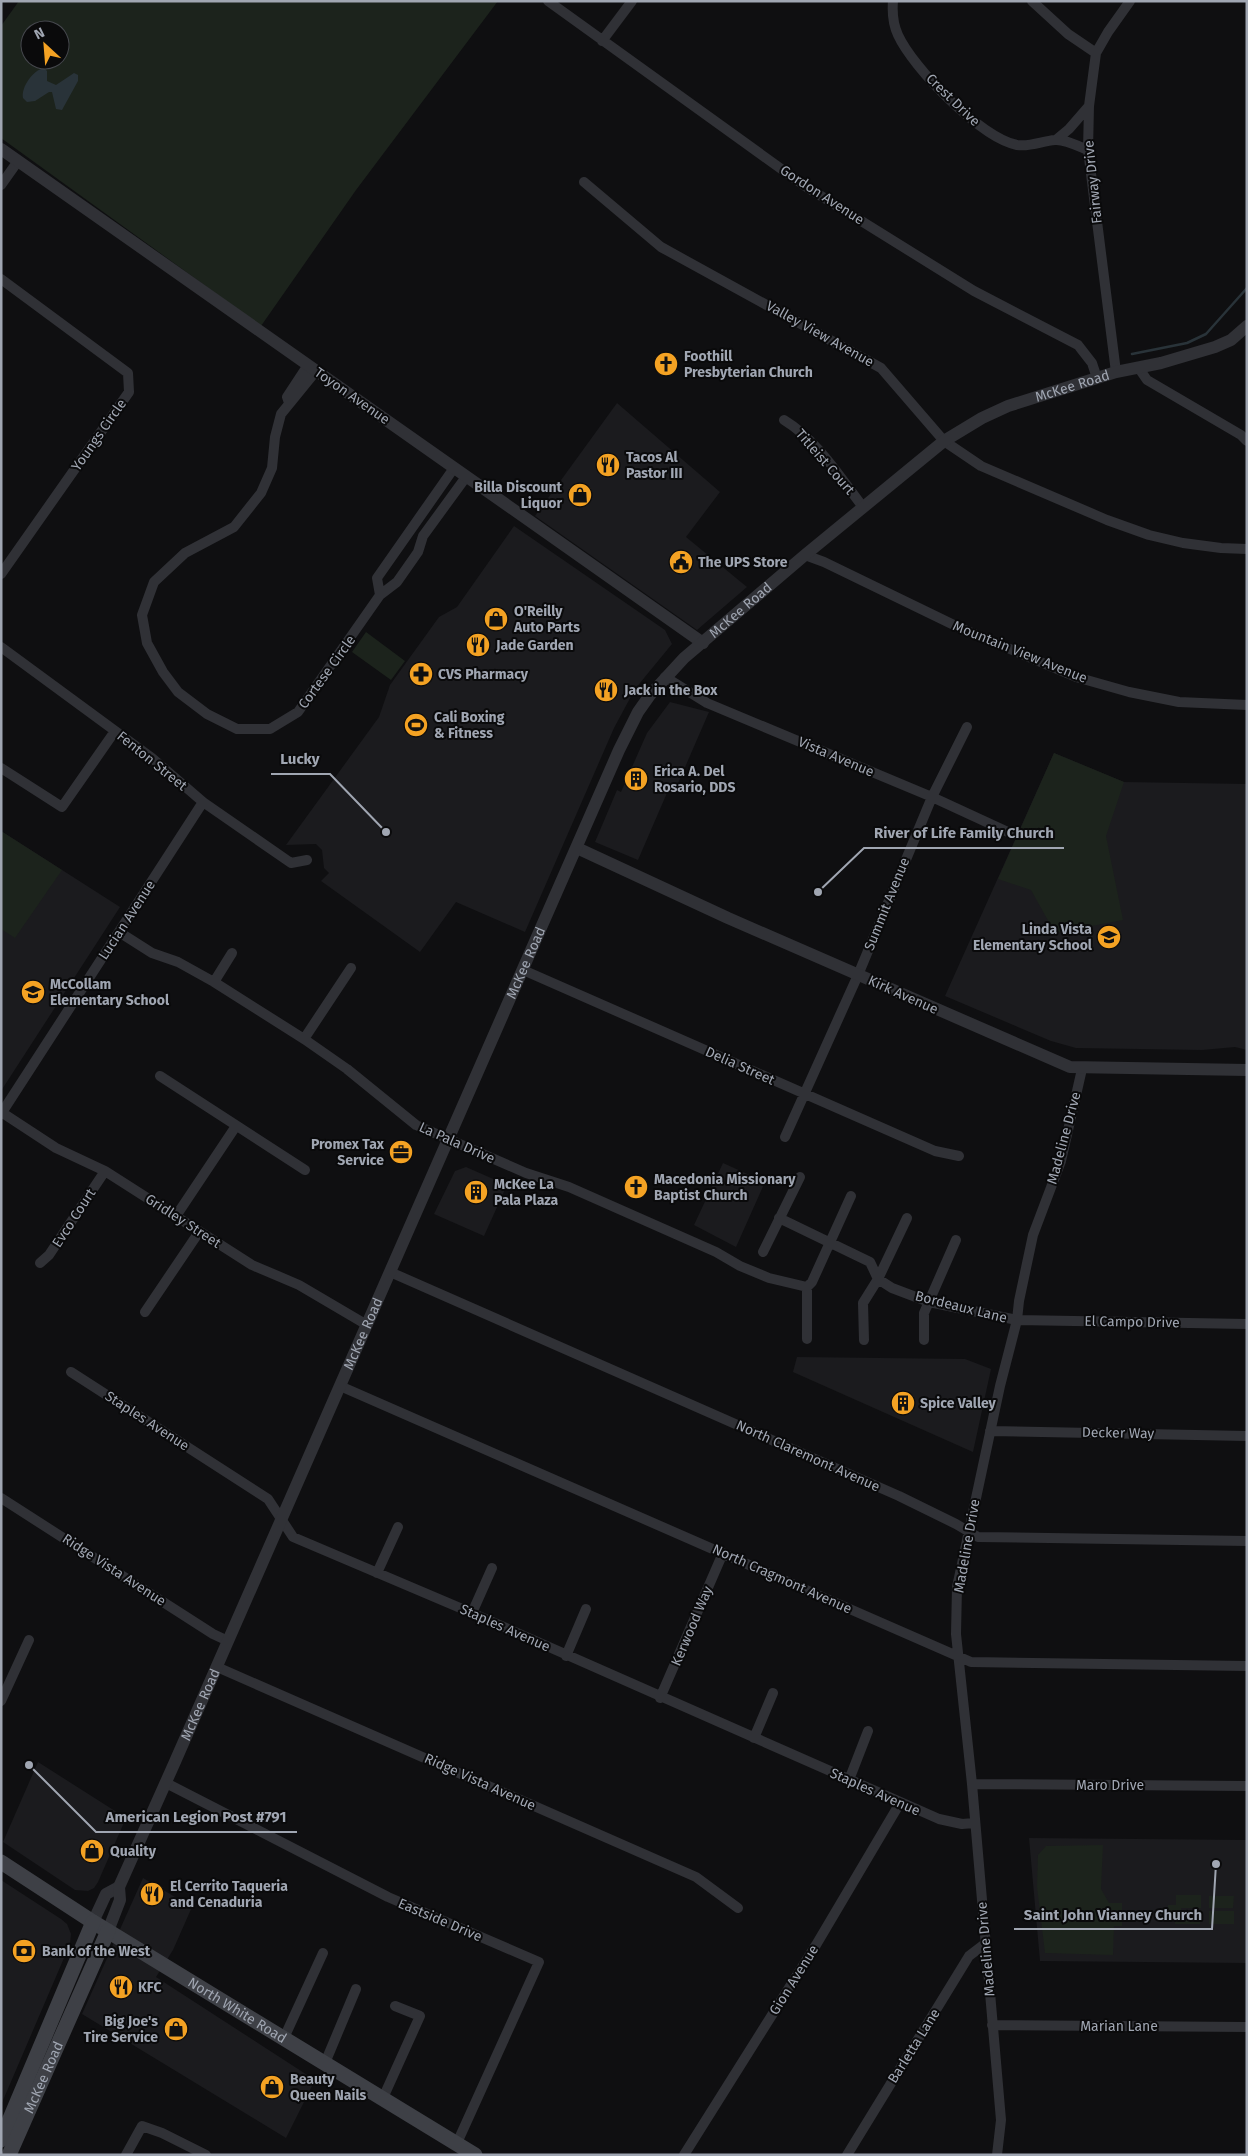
<svg xmlns="http://www.w3.org/2000/svg" width="1248" height="2156" font-family="'Fira Sans',sans-serif">
  <rect width="100%" height="100%" fill="#0f0f11"/>
  <path fill="#1b1b1e" d="M617 403 720 492 686 537 747 587 697 630 535 516Z
    M514 526 665 630 672 644 635 689 614 728 525 932 456 902 420 952 321 881 329 873 324 868 322 850 316 844 286 845 379 717 390 685 439 617 457 607Z
    M670 702 709 712 676 788 670 786 638 860 595 842 617 790 621 792 647 733Z
    M1054 753 1124 782 1247 784V1050L1235 1047 1202 1050 1076 1048 1051 1041 945 996Z
    M1 831 120 907 1 1091Z
    M723 1163 765 1182 736 1247 694 1225Z
    M466 1167 507 1185 484 1236 434 1214 455 1171Z
    M797 1357 965 1359 991 1369 973 1452 793 1372Z
    M38 1762 126 1818 98 1882 94 1888 88 1891 75 1890 3 1842Z
    M1029 1838 1247 1840V1963L1040 1961Z
    M143 1878 192 1907 173 1950 156 1977 315 2080 286 2138 82 2014Z
    M1 1880 61 1919 67 1924 71 1934 70 1944 1 2105Z"/>
  <path fill="#1c231c" fill-rule="evenodd" d="M19 1H498L356 190 261 326 1 138V26ZM30 30H60V60H30Z
    M366 632 405 661 391 680 352 652Z
    M1054 753 1124 782 1106 836 1123 920 1055 933 1031 890 998 879Z
    M1 831 62 870 15 938 1 929Z
    M1103 1845 1101 1889 1109 1903H1122V1926H1114L1113 1955 1045 1953 1037 1887 1038 1855 1046 1846Z
    M1176 1895H1201V1908H1181V1911H1200V1924H1175V1917H1168V1905H1176Z
    M1209 1896H1234L1233 1908H1209Z
    M1209 1911H1234V1924H1209Z"/>
  <path fill="#293339" d="M44 68 47 71V81L56 85 74 73 78 75V81L62 110 56 109 52 92H49L35 101 27 102 23 98C21 87 33 70 44 68Z"/>
  <g fill="none" stroke-linecap="round" stroke-linejoin="round">
    <path stroke="#293339" stroke-width="2.5" d="M1132 354 1187 343 1206 334 1247 288"/>
    <path stroke="#303136" stroke-width="10" d="M548 1 805 186 974 291 1078 345 1092 363 1097 378
      M893 1C892 13 893 24 898 35 913 68 981 138 1017 145 1031 147 1042 141 1055 140 1064 139 1078 146 1088 150
      M1032 1 1068 34 1096 53
      M602 41 632 1
      M1057 139 1069 129 1089 106
      M584 182 661 247 881 368 944 441 981 466 1107 520 1149 535 1183 543 1221 548 1247 549
      M1 185 18 161
      M1 279 128 373 129 392 1 574
      M1138 367 1147 380 1241 435 1247 441
      M316 371 281 414 275 437 272 468 261 493 234 527 185 553 154 582 142 615 147 643 163 672 178 692 207 714 237 729H270L298 712 380 595 397 582 418 552 423 536 466 477
      M1116 372 1088 150 1089 106 1096 53 1108 32 1130 1
      M289 403 287 397 308 365
      M784 420C817 440 840 477 863 507
      M805 555 824 562 958 627 1076 677 1129 692 1179 702 1247 705
      M380 595 377 578 454 468
      M1 647 152 758 203 802 291 863 307 860
      M665 677 707 703 932 797 1010 833
      M1 768 62 807 115 731
      M119 932 152 953 178 962 214 982 304 1039 347 1069 416 1125 526 1173 569 1187 716 1252 740 1266 769 1278 807 1287 812 1282 851 1196
      M523 970 935 1151 959 1156
      M214 982 232 953
      M304 1039 351 968
      M160 1076 305 1170
      M1 1112 56 1148 105 1171 252 1265 299 1285 367 1325
      M1 1114 203 802
      M785 1137 858 975 932 797 967 727
      M176 1216 236 1126
      M779 1218 870 1262 878 1279 892 1288 929 1302 1017 1320 1247 1324
      M763 1252 800 1177
      M40 1263 49 1255 105 1171
      M390 1272 899 1496 956 1524 978 1537 1247 1541
      M807 1287V1339
      M145 1312 199 1232
      M864 1340 863 1303 878 1279 907 1218
      M924 1340V1313L956 1240
      M71 1372 268 1499 293 1537 472 1613 939 1819 962 1824 974 1823
      M340 1386 971 1662 1247 1666
      M990 1431 1247 1436
      M1 1498 213 1634 228 1641
      M377 1573 398 1527
      M472 1613 492 1568
      M566 1656 586 1609
      M217 1667 696 1877 738 1908
      M660 1698 723 1553
      M1 1701 29 1640
      M754 1738 773 1693
      M849 1780 868 1731
      M166 1783 388 1897 539 1962 457 2143
      M972 1784 1247 1786
      M992 2025 1247 2027
      M284 2038 323 1953
      M325 2063 356 1989
      M383 2098 420 2016 395 2006
      M126 2155 142 2126 162 2133 206 2155
      M684 2155 816 1945 900 1803
      M847 2155 969 1956 986 1943
      M997 2155 1001 2120 972 1784 956 1634 957 1587 1000 1386 1017 1320 1019 1301 1033 1235 1061 1161 1082 1069"/>
    <g stroke="#303136" stroke-width="12">
      <path d="M1 149 703 643"/>
      <path d="M577 848 728 918 1070 1067 1247 1070"/>
      <path d="M93 1922 106 1894 119 1887"/>
      <path id="s1" d="M108 1931 120 1900 119 1887 174 1764 619 750 638 712 650 695 684 658 805 555 944 441 982 418 1008 406 1116 372 1161 363 1215 347 1231 340 1247 326"/>
    </g>
    <g stroke="#3e4046" stroke-width="15">
      <path id="s2" d="M1 1862 93 1922 475 2155"/>
      <path d="M1 2140 93 1922"/>
      <path id="s3" d="M9 2155 108 1931"/>
    </g>
  </g>
  <defs>
    <g id="church-disc" transform="scale(1.25)"><circle r="9.5" fill="#f4a223" stroke="#0a0a0b"/><path d="M-1.2-6h2.4v3.5h3.3v2.4h-3.3V6h-2.4V-.1h-3.3v-2.4h3.3Z" fill="#111"/></g>
    <g id="restaurant-disc" transform="scale(1.25)"><circle r="9.5" fill="#f4a223" stroke="#0a0a0b"/><path d="M-5-6h1v4h1v-4h1v4h1v-4h1v5L-1.5 .5V6h-2V.5L-5-1ZM5-6V6H3V1.5H1.5Q1.5-4 5-6Z" fill="#111"/></g>
    <g id="shop-disc" transform="scale(1.25)"><circle r="9.5" fill="#f4a223" stroke="#0a0a0b"/><path d="M-5-2.5h2.3a2.7 3.5 0 0 1 5.4 0H5L5.5 6h-11ZM-1.5-2.5h3a1.5 2.3 0 0 0-3 0Z" fill="#111"/></g>
    <g id="civic-disc" transform="scale(1.25)"><circle r="9.5" fill="#f4a223" stroke="#0a0a0b"/><path d="M-.6-6.5H3V-4.5H.6V-3L4-1V1h2V6H-6V1h2V-1L-.6-3ZM-1.2 2.5V6h2.4V2.5Z" fill="#111"/></g>
    <g id="pharmacy-disc" transform="scale(1.25)"><circle r="9.5" fill="#f4a223" stroke="#0a0a0b"/><path d="M-2-6h4v4h4v4h-4v4h-4v-4h-4v-4h4Z" fill="#111"/></g>
    <g id="stadium-disc" transform="scale(1.25)"><circle r="9.5" fill="#f4a223" stroke="#0a0a0b"/><path d="M0-5a6.5 5 0 1 0 0 10a6.5 5 0 1 0 0-10ZM-3.5-1.8h7v3.6h-7Z" fill="#111"/></g>
    <g id="building-disc" transform="scale(1.25)"><circle r="9.5" fill="#f4a223" stroke="#0a0a0b"/><path d="M-4-6H4V6H1V3H-1V6H-4ZM-2.5-4.3h1.7v1.8h-1.7ZM.8-4.3h1.7v1.8H.8ZM-2.5-1h1.7V.8h-1.7ZM.8-1h1.7V.8H.8Z" fill="#111"/></g>
    <g id="school-disc" transform="scale(1.25)"><circle r="9.5" fill="#f4a223" stroke="#0a0a0b"/><path d="M0-5L7-2L0 1L-7-2ZM-4 1L0 2.5L4 1V4Q0 6-4 4Z" fill="#111"/></g>
    <g id="office-disc" transform="scale(1.25)"><circle r="9.5" fill="#f4a223" stroke="#0a0a0b"/><path d="M-6-3h4V-5.5h4V-3h4V5H-6ZM-1-4.5V-3h2v-1.5ZM-6 0V1H6V0Z" fill="#111"/></g>
    <g id="bank-disc" transform="scale(1.25)"><circle r="9.5" fill="#f4a223" stroke="#0a0a0b"/><path d="M-6-4H6V4H-6ZM0-2.3a2.3 2.3 0 1 0 0 4.6a2.3 2.3 0 1 0 0-4.6Z" fill="#111"/></g>
  </defs>
  <g fill-rule="evenodd">
    <use href="#church-disc" x="666" y="364"/>
    <use href="#restaurant-disc" x="608" y="465"/>
    <use href="#shop-disc" x="580" y="495"/>
    <use href="#civic-disc" x="681" y="562"/>
    <use href="#shop-disc" x="496" y="619"/>
    <use href="#restaurant-disc" x="478" y="645"/>
    <use href="#pharmacy-disc" x="421" y="674"/>
    <use href="#restaurant-disc" x="606" y="690"/>
    <use href="#stadium-disc" x="416" y="725"/>
    <use href="#building-disc" x="636" y="779"/>
    <use href="#school-disc" x="1109" y="937"/>
    <use href="#school-disc" x="33" y="992"/>
    <use href="#office-disc" x="401" y="1152"/>
    <use href="#church-disc" x="636" y="1187"/>
    <use href="#building-disc" x="476" y="1192"/>
    <use href="#building-disc" x="903" y="1403"/>
    <use href="#shop-disc" x="92" y="1851"/>
    <use href="#restaurant-disc" x="152" y="1894"/>
    <use href="#bank-disc" x="24" y="1951"/>
    <use href="#restaurant-disc" x="121" y="1987"/>
    <use href="#shop-disc" x="176" y="2029"/>
    <use href="#shop-disc" x="272" y="2087"/>
  </g>
  <g text-anchor="middle" dominant-baseline="central" stroke-width="4" stroke-linejoin="round" paint-order="stroke">
    <g font-size="14" fill="#a0a6b2" stroke="#0a0a0b">
      <text transform="translate(953 100) rotate(44)">Crest Drive</text>
      <text transform="translate(1093 182) rotate(-96)">Fairway Drive</text>
      <text transform="translate(822 195) rotate(33)">Gordon Avenue</text>
      <text transform="translate(820 334) rotate(29)">Valley View Avenue</text>
      <text stroke="none"><textPath href="#s1" startOffset="1881">McKee Road</textPath></text>
      <text transform="translate(352 396) rotate(35)">Toyon Avenue</text>
      <text transform="translate(99 435) rotate(-55)">Youngs Circle</text>
      <text transform="translate(825 462) rotate(49)">Titleist Court</text>
      <text stroke="none"><textPath href="#s1" startOffset="1476">McKee Road</textPath></text>
      <text transform="translate(1020 652) rotate(22)">Mountain View Avenue</text>
      <text transform="translate(327 672) rotate(-54)">Cortese Circle</text>
      <text transform="translate(836 757) rotate(23)">Vista Avenue</text>
      <text transform="translate(152 761) rotate(39)">Fenton Street</text>
      <text transform="translate(887 904) rotate(-68)">Summit Avenue</text>
      <text transform="translate(127 920) rotate(-57)">Lucian Avenue</text>
      <text stroke="none"><textPath href="#s1" startOffset="1056">McKee Road</textPath></text>
      <text transform="translate(903 995) rotate(24)">Kirk Avenue</text>
      <text transform="translate(740 1066) rotate(24)">Delia Street</text>
      <text transform="translate(1064 1138) rotate(-75)">Madeline Drive</text>
      <text transform="translate(457 1143) rotate(24)">La Pala Drive</text>
      <text transform="translate(74 1218) rotate(-57)">Evco Court</text>
      <text transform="translate(183 1221) rotate(33)">Gridley Street</text>
      <text transform="translate(961 1307) rotate(14)">Bordeaux Lane</text>
      <text transform="translate(1132 1322) rotate(1)">El Campo Drive</text>
      <text stroke="none"><textPath href="#s1" startOffset="651">McKee Road</textPath></text>
      <text transform="translate(147 1421) rotate(33)">Staples Avenue</text>
      <text transform="translate(1118 1433) rotate(1)">Decker Way</text>
      <text transform="translate(808 1456) rotate(24)">North Claremont Avenue</text>
      <text transform="translate(967 1546) rotate(-80)">Madeline Drive</text>
      <text transform="translate(114 1570) rotate(33)">Ridge Vista Avenue</text>
      <text transform="translate(782 1579) rotate(24)">North Cragmont Avenue</text>
      <text transform="translate(692 1626) rotate(-67)">Kerwood Way</text>
      <text transform="translate(505 1628) rotate(24)">Staples Avenue</text>
      <text stroke="none"><textPath href="#s1" startOffset="246">McKee Road</textPath></text>
      <text transform="translate(480 1782) rotate(24)">Ridge Vista Avenue</text>
      <text x="1110" y="1785">Maro Drive</text>
      <text transform="translate(875 1792) rotate(24)">Staples Avenue</text>
      <text transform="translate(440 1920) rotate(23)">Eastside Drive</text>
      <text transform="translate(986 1949) rotate(-95)">Madeline Drive</text>
      <text transform="translate(794 1980) rotate(-58)">Gion Avenue</text>
      <text stroke="none"><textPath href="#s2" startOffset="279">North White Road</textPath></text>
      <text x="1119" y="2026">Marian Lane</text>
      <text transform="translate(914 2046) rotate(-58)">Barletta Lane</text>
      <text stroke="none"><textPath href="#s3" startOffset="85">McKee Road</textPath></text>
    </g>
    <g font-size="14" font-weight="bold" fill="#a0a6b2" stroke="#0a0a0b" text-anchor="start">
      <text x="684" y="356">Foothill<tspan x="684" dy="16">Presbyterian Church</tspan></text>
      <text x="626" y="457">Tacos Al<tspan x="626" dy="16">Pastor III</tspan></text>
      <text x="562" y="487" text-anchor="end">Billa Discount<tspan x="562" dy="16">Liquor</tspan></text>
      <text x="698" y="562">The UPS Store</text>
      <text x="514" y="611">O'Reilly<tspan x="514" dy="16">Auto Parts</tspan></text>
      <text x="496" y="645">Jade Garden</text>
      <text x="438" y="674">CVS Pharmacy</text>
      <text x="624" y="690">Jack in the Box</text>
      <text x="434" y="717">Cali Boxing<tspan x="434" dy="16">&amp; Fitness</tspan></text>
      <text x="654" y="771">Erica A. Del<tspan x="654" dy="16">Rosario, DDS</tspan></text>
      <text x="1092" y="929" text-anchor="end">Linda Vista<tspan x="1092" dy="16">Elementary School</tspan></text>
      <text x="50" y="984">McCollam<tspan x="50" dy="16">Elementary School</tspan></text>
      <text x="384" y="1144" text-anchor="end">Promex Tax<tspan x="384" dy="16">Service</tspan></text>
      <text x="654" y="1179">Macedonia Missionary<tspan x="654" dy="16">Baptist Church</tspan></text>
      <text x="494" y="1184">McKee La<tspan x="494" dy="16">Pala Plaza</tspan></text>
      <text x="920" y="1403">Spice Valley</text>
      <text x="110" y="1851">Quality</text>
      <text x="170" y="1886">El Cerrito Taqueria<tspan x="170" dy="16">and Cenaduria</tspan></text>
      <text x="42" y="1951">Bank of the West</text>
      <text x="138" y="1987">KFC</text>
      <text x="158" y="2021" text-anchor="end">Big Joe's<tspan x="158" dy="16">Tire Service</tspan></text>
      <text x="290" y="2079">Beauty<tspan x="290" dy="16">Queen Nails</tspan></text>
    </g>
  </g>
  <path fill="none" stroke="#a0a6b2" stroke-width="2" d="M386 832L330 774H271M818 892L864 848H1064M29 1765L96 1832H297M1216 1864L1212 1929H1014"/>
  <g fill="#a0a6b2" stroke="#0a0a0b" stroke-width="2">
    <circle cx="386" cy="832" r="5"/>
    <circle cx="818" cy="892" r="5"/>
    <circle cx="29" cy="1765" r="5"/>
    <circle cx="1216" cy="1864" r="5"/>
  </g>
  <g font-size="15" text-anchor="middle" font-weight="bold" fill="#a0a6b2" stroke="#0a0a0b" stroke-width="4" stroke-linejoin="round" paint-order="stroke">
    <text x="300" y="764">Lucky</text>
    <text x="964" y="838">River of Life Family Church</text>
    <text x="196" y="1822">American Legion Post #791</text>
    <text x="1113" y="1920">Saint John Vianney Church</text>
  </g>
  <rect width="1248" height="2156" fill="none" stroke="#a0a6b2" stroke-width="5"/>
  <g transform="translate(45 45) rotate(334)"><circle r="24" fill="#0a0a0b" stroke="#46484e"/>
  <path d="M0-4L9 19L0 12L-9 19Z" fill="#f4a223"/>
  <text y="-8" font-size="14" font-weight="bold" text-anchor="middle" fill="#a0a6b2">N</text>
  </g>
</svg>
